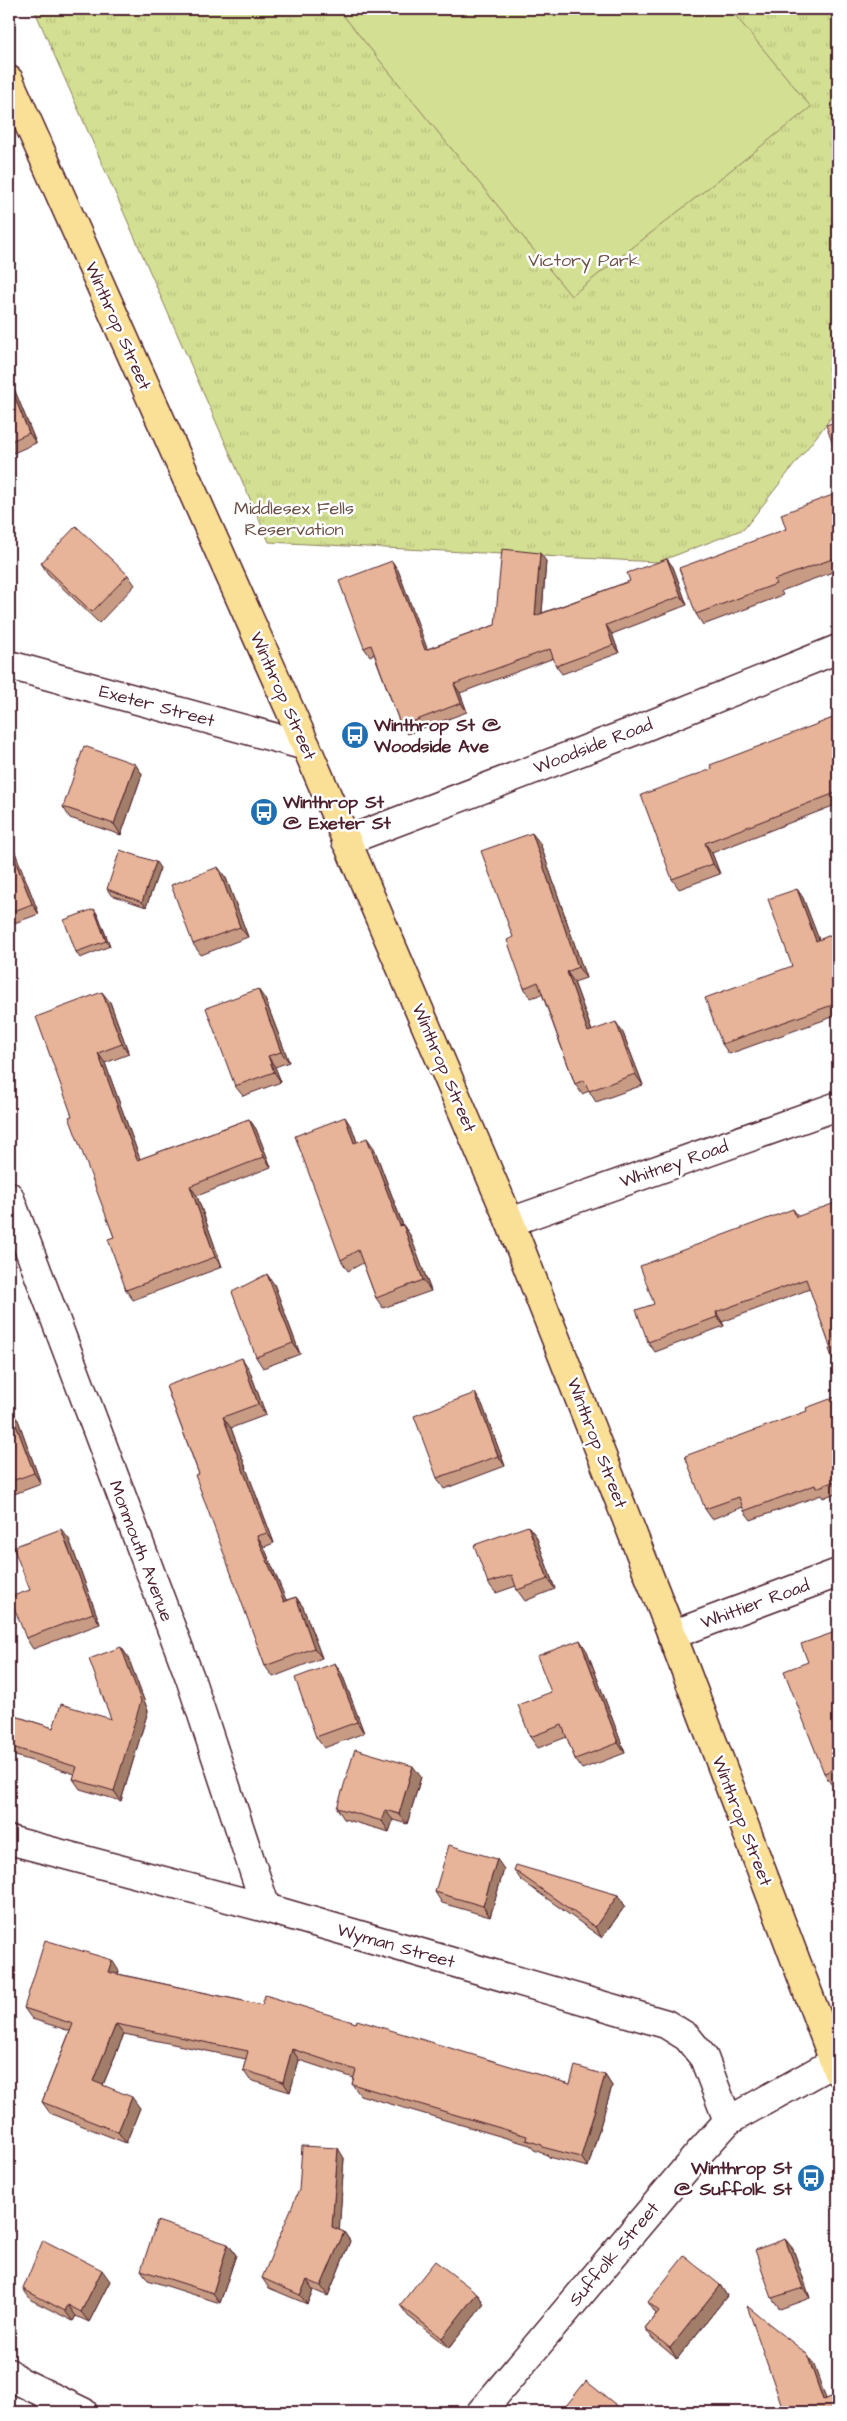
<svg xmlns="http://www.w3.org/2000/svg" width="847" height="2421" font-family="'Architects Daughter',sans-serif">
  <defs>
    <pattern id="park-tufts" width="24" height="20" patternUnits="userSpaceOnUse" patternTransform="scale(1.25)"><rect width="24" height="20" fill="#d3df92"/><path d="M3 7l-1-3M5 7V3M7 7l1-3M15 17l-1-3M17 17v-4M19 17l1-3" fill="none" stroke="#b7bf7e"/></pattern>
  </defs>
  <rect width="100%" height="100%" fill="#fff"/>
  <filter id="ink" filterUnits="userSpaceOnUse"><feTurbulence type="fractalNoise" baseFrequency=".02" numOctaves="2"/><feDisplacementMap in="SourceGraphic" scale="10" xChannelSelector="R" yChannelSelector="G"/><feConvolveMatrix kernelMatrix="1 2 1 2 8 2 1 2 1" color-interpolation-filters="sRGB"/></filter>
  <g filter="url(#ink)">
    <path fill="url(#park-tufts)" stroke="#8e7f5e" d="M34 9H838V409L744 529 658 562 269 542Z"/>
    <path fill="#d3df92" stroke="#8e7f5e" d="M338 9H730L811 107 571 296Z"/>
    <g fill="none" stroke-linecap="round" stroke-linejoin="round">
      <g stroke="#4a1f2b" stroke-width="31">
        <path id="street" d="M9 665 306 746
          M346 841 637 730 838 649
          M9 1196 190 1678 266 1908
          M510 1222 838 1106
          M672 1635 838 1573
          M9 1840 266 1908 666 2024 687 2037 704 2058 728 2121
          M9 2373 19 2381 83 2412
          M481 2412 699 2153 728 2121 834 2062"/>
      </g>
      <g stroke="#4a1f2b" stroke-width="31">
        <path id="primary" d="M9 80 306 746 510 1222 666 1619 838 2072"/>
      </g>
      <use href="#street" stroke="#fff" stroke-width="28"/>
      <use href="#primary" stroke="#fadf96" stroke-width="28"/>
    </g>
    <path fill="#c79b84" stroke="#4a1f2b" d="M9 356 14 369 9 371Z
      M9 376 36 443 9 455Z
      M838 493V570L781 591 783 595 703 625 696 614 786 529Z
      M667 559 673 567 687 605 612 634 619 653 562 674 556 666 554 658 460 693 467 712 407 734 401 726 374 654 370 656 364 648 398 570 427 649 495 625 546 561 542 613 630 581Z
      M41 563 128 575 135 585 99 623 48 574Z
      M838 716V804L712 853 720 874 679 889 672 879 712 769Z
      M135 764 142 774 121 835 70 818 63 807Z
      M9 837 39 914 9 925Z
      M540 843 586 978 574 982 592 1031 623 1033 643 1085 596 1102 589 1091 582 1094 575 1084 542 994 531 998 524 988 513 937Z
      M160 868 146 907 111 895 107 889Z
      M226 878 248 937 201 955 193 944Z
      M797 889 803 898 819 940 838 932V1015L729 1054 722 1044 792 966Z
      M98 915 110 946 80 958 76 952Z
      M265 999 289 1062 275 1067 281 1082 243 1096 235 1086Z
      M110 1002 129 1054 105 1063 140 1159 249 1119 256 1129 271 1167 197 1196 222 1267 133 1300 126 1290 114 1237 72 1116Z
      M352 1128 357 1142 374 1148 403 1225 410 1235 431 1291 383 1308 376 1298 363 1263 348 1271 341 1260Z
      M793 1209 799 1217 831 1349 810 1289 722 1322 724 1326 655 1352 648 1342 654 1304Z
      M274 1284 300 1354 263 1368 256 1357Z
      M249 1369 266 1415 231 1428 274 1543 264 1547 286 1600 296 1597 303 1607 322 1658 273 1677 265 1666 199 1474 166 1386Z
      M838 1396V1492L823 1498 821 1495 751 1520 744 1511 743 1507 712 1519 705 1509 807 1411Z
      M482 1404 505 1466 444 1489 437 1478Z
      M9 1410 18 1420 41 1484 9 1496Z
      M528 1526 536 1536 555 1589 525 1601 517 1590 516 1586 496 1593 488 1583Z
      M69 1539 100 1624 33 1649 26 1638 30 1590Z
      M838 1631V1781L831 1784 824 1773Z
      M121 1647 128 1657 148 1711 121 1801 80 1789 73 1779 75 1774 9 1754V1714L53 1728 111 1719Z
      M587 1651 625 1753 582 1769 575 1759 567 1737 538 1748 530 1737 551 1692Z
      M342 1674 364 1733 324 1748 316 1737Z
      M421 1777 407 1824 393 1820 389 1832 344 1819 337 1808Z
      M504 1869 490 1917 442 1903 435 1892Z
      M514 1870 618 1895 625 1906 602 1938 521 1880Z
      M119 1971 118 1974 262 2005 356 2023 570 2084 605 2075 612 2086 588 2167 549 2157 547 2155 534 2150 530 2145 360 2095 352 2084 354 2078 299 2060 290 2092 250 2080 243 2070 246 2059 124 2034 103 2085 140 2108 126 2143 50 2113 42 2102 70 2031 32 2019 24 2008Z
      M344 2158 339 2230 344 2232 350 2241 328 2296 313 2290 307 2304 269 2288 262 2278Z
      M9 2223 14 2231 9 2234Z
      M785 2239 793 2249 810 2298 780 2309 772 2298Z
      M228 2244 236 2255 220 2303 148 2280 141 2270Z
      M110 2281 89 2322 76 2316 73 2321 31 2300 23 2289Z
      M720 2285 727 2296 677 2359 653 2339 645 2328 656 2314 648 2302Z
      M477 2293 484 2304 449 2348 408 2316 400 2305Z"/>
    <path fill="#a27e6b" stroke="#4a1f2b" d="M9 356 14 369 9 362Z
      M9 376 36 443 29 433 9 383Z
      M540 553 546 561 541 624 535 616Z
      M667 559 673 567 687 605 681 596Z
      M392 561 398 570 431 659 425 650Z
      M606 625 612 634 619 653 613 645Z
      M454 684 460 693 467 712 461 703Z
      M135 764 142 774 121 835 114 824Z
      M532 833 540 843 586 978 578 967Z
      M9 837 39 914 32 904 9 845Z
      M705 843 712 853 720 874 713 864Z
      M156 862 160 868 146 907 142 902Z
      M218 867 226 878 248 937 240 927Z
      M797 889 803 898 823 950 816 941Z
      M94 909 98 915 110 946 106 941Z
      M567 972 574 982 596 1043 588 1032Z
      M258 989 265 999 289 1062 281 1052Z
      M102 992 110 1002 129 1054 122 1044Z
      M616 1022 623 1033 643 1085 635 1074Z
      M98 1053 105 1063 144 1170 137 1160Z
      M268 1056 275 1067 281 1082 274 1072Z
      M345 1117 352 1128 361 1153 354 1143Z
      M249 1119 256 1129 271 1167 264 1157Z
      M367 1138 374 1148 407 1237 400 1226Z
      M190 1186 197 1196 222 1267 215 1257Z
      M403 1225 410 1235 431 1291 423 1280Z
      M267 1274 274 1284 300 1354 293 1343Z
      M716 1312 722 1322 724 1326 717 1317Z
      M242 1358 249 1369 266 1415 258 1404Z
      M475 1393 482 1404 505 1466 498 1456Z
      M10 1409 18 1420 41 1484 34 1473Z
      M223 1417 231 1428 274 1543 267 1533Z
      M528 1526 536 1536 555 1589 548 1579Z
      M61 1529 69 1539 100 1624 93 1613Z
      M257 1536 264 1547 291 1612 284 1602Z
      M296 1597 303 1607 322 1658 314 1648Z
      M580 1640 587 1651 625 1753 618 1743Z
      M121 1647 128 1657 148 1711 121 1801 114 1791Z
      M335 1663 342 1674 364 1733 357 1722Z
      M413 1766 421 1777 407 1824 399 1814Z
      M385 1810 393 1820 389 1832 382 1821Z
      M497 1859 504 1869 490 1917 483 1906Z
      M618 1895 625 1906 602 1938 595 1927Z
      M112 1960 119 1971 116 1983 108 1972Z
      M116 2024 124 2034 100 2092 93 2081Z
      M292 2049 299 2060 290 2092 283 2082Z
      M605 2075 612 2086 588 2167 581 2157Z
      M132 2097 140 2108 126 2143 118 2132Z
      M338 2148 344 2158 339 2236 332 2227Z
      M344 2232 350 2241 328 2296 321 2286Z
      M785 2239 793 2249 810 2298 803 2288Z
      M228 2244 236 2255 220 2303 213 2293Z
      M102 2270 110 2281 89 2322 81 2312Z
      M307 2280 313 2290 307 2304 300 2295Z
      M720 2285 727 2296 677 2359 670 2348Z
      M477 2293 484 2304 449 2348 442 2338Z
      M68 2305 76 2316 73 2321 65 2311Z
      M807 2354 814 2365 830 2410 823 2400Z
      M831 2397 838 2407V2412H836Z"/>
    <path fill="#e7b499" stroke="#4a1f2b" d="M9 383 29 433 9 442Z
      M838 421V459L826 425Z
      M838 493V557L774 580 776 584 696 614 679 568 786 529 781 514Z
      M76 526 128 575 92 612 41 563Z
      M502 549 540 553 535 616 630 581 627 573 667 559 681 596 606 625 613 645 556 666 550 649 454 684 461 703 401 726 371 645 364 648 339 581 392 561 425 650 495 625Z
      M838 716V792L705 843 713 864 672 879 641 795 712 769 710 765Z
      M84 746 135 764 114 824 63 807Z
      M532 833 578 967 567 972 588 1032 616 1022 635 1074 589 1091 584 1080 575 1084 538 982 524 988 507 940 513 937 481 851Z
      M9 845 32 904 9 913Z
      M120 850 156 862 142 902 107 889Z
      M218 867 240 927 193 944 171 885Z
      M797 889 816 941 838 932V1003L722 1044 705 998 792 966 768 899Z
      M94 909 106 941 76 952 64 920Z
      M258 989 281 1052 268 1056 274 1072 235 1086 206 1008Z
      M102 992 122 1044 98 1053 137 1160 249 1119 264 1157 190 1186 215 1257 126 1290 108 1239 114 1237 69 1117 72 1116 36 1017Z
      M345 1117 354 1143 367 1138 400 1226 403 1225 423 1280 376 1298 358 1250 341 1260 295 1136Z
      M838 1202V1373L829 1349H831L806 1279 716 1312 717 1317 648 1342 636 1310 654 1304 640 1266 793 1209 796 1217Z
      M267 1274 293 1343 256 1357 232 1292Z
      M242 1358 258 1404 223 1417 267 1533 257 1536 284 1602 296 1597 314 1648 265 1666 195 1475 199 1474 166 1386Z
      M475 1393 498 1456 437 1478 414 1416Z
      M838 1396V1480L816 1488 815 1485 744 1511 739 1497 705 1509 685 1456 807 1411 806 1408Z
      M10 1409 34 1473 9 1482V1410Z
      M528 1526 548 1579 517 1590 512 1575 488 1583 474 1545Z
      M61 1529 93 1613 26 1638 10 1597 30 1590 13 1547Z
      M838 1631V1778L835 1769 824 1773 784 1671 808 1662 801 1644Z
      M580 1640 618 1743 575 1759 562 1725 530 1737 518 1705 551 1692 537 1656Z
      M121 1647 141 1701 114 1791 73 1779 77 1767 9 1746V1714L53 1728 61 1704 111 1719 89 1659Z
      M335 1663 357 1722 316 1737 295 1678Z
      M355 1749 413 1766 399 1814 385 1810 382 1821 337 1808Z
      M449 1845 497 1859 483 1906 435 1892Z
      M516 1865 618 1895 595 1927 514 1870Z
      M45 1940 112 1960 108 1972 262 2005 265 1995 356 2023 357 2020 570 2084 575 2066 605 2075 581 2157 542 2147V2145L526 2140 527 2136 352 2084 356 2070 292 2049 283 2082 243 2070 248 2051 116 2024 93 2081 132 2097 118 2132 42 2102 73 2024 24 2008Z
      M302 2146 338 2148 332 2227 344 2232 321 2286 307 2280 300 2295 262 2278 299 2190Z
      M157 2221 228 2244 213 2293 141 2270Z
      M785 2239 803 2288 772 2298 755 2250Z
      M43 2240 102 2270 81 2312 68 2305 65 2311 23 2289Z
      M684 2256 720 2285 670 2348 645 2328 659 2311 648 2302Z
      M435 2261 477 2293 442 2338 400 2305Z
      M747 2306 807 2354 823 2400 831 2397 836 2412H784Z
      M586 2381 625 2412H561Z"/>
  </g>
  <defs>
    <g id="bus-disc" transform="scale(1.4375)"><circle r="9.5" fill="#1f6fb2" stroke="#fff"/><path d="M-5-6H5V4H4V6H2V4H-2V6H-4V4H-5ZM-3.5-4V0h7V-4ZM-3.5 1.2v1.5H-2V1.2ZM2 1.2v1.5H3.5V1.2Z" fill="#fff"/></g>
  </defs>
  <g fill-rule="evenodd">
    <use href="#bus-disc" x="355" y="735"/>
    <use href="#bus-disc" x="264" y="812"/>
    <use href="#bus-disc" x="811" y="2178"/>
  </g>
  <g text-anchor="middle" dominant-baseline="central" stroke-width="5" stroke-linejoin="round" paint-order="stroke">
    <g font-size="18" fill="#6c4f45" stroke="#fff">
      <text x="584" y="260">Victory Park</text>
      <text x="294" y="508">Middlesex Fells<tspan x="294" dy="21">Reservation</tspan></text>
    </g>
    <g font-size="18" fill="#4a1f2b" stroke="#fff">
      <text transform="translate(118 326) rotate(66)">Winthrop Street</text>
      <text transform="translate(283 696) rotate(66)">Winthrop Street</text>
      <text transform="translate(157 706) rotate(15)">Exeter Street</text>
      <text transform="translate(593 746) rotate(-21)">Woodside Road</text>
      <text transform="translate(444 1068) rotate(67)">Winthrop Street</text>
      <text transform="translate(674 1164) rotate(-19)">Whitney Road</text>
      <text transform="translate(597 1443) rotate(69)">Winthrop Street</text>
      <text transform="translate(141 1551) rotate(69)">Monmouth Avenue</text>
      <text transform="translate(755 1604) rotate(-20)">Whittier Road</text>
      <text transform="translate(742 1821) rotate(69)">Winthrop Street</text>
      <text transform="translate(396 1946) rotate(16)">Wyman Street</text>
      <text transform="translate(614 2254) rotate(-50)">Suffolk Street</text>
    </g>
    <g font-size="18" font-weight="bold" fill="#4a1f2b" stroke="#fff" text-anchor="start">
      <text x="374" y="725">Winthrop St @<tspan x="374" dy="21">Woodside Ave</tspan></text>
      <text x="283" y="802">Winthrop St<tspan x="283" dy="21">@ Exeter St</tspan></text>
      <text x="792" y="2168" text-anchor="end">Winthrop St<tspan x="792" dy="21">@ Suffolk St</tspan></text>
    </g>
  </g>
  <rect width="847" height="2421" fill="none" stroke="#fff" stroke-width="30"/>
  <rect x="15" y="15" width="817" height="2391" fill="none" stroke="#4a1f2b" stroke-width="2" filter="url(#ink)"/>
</svg>
